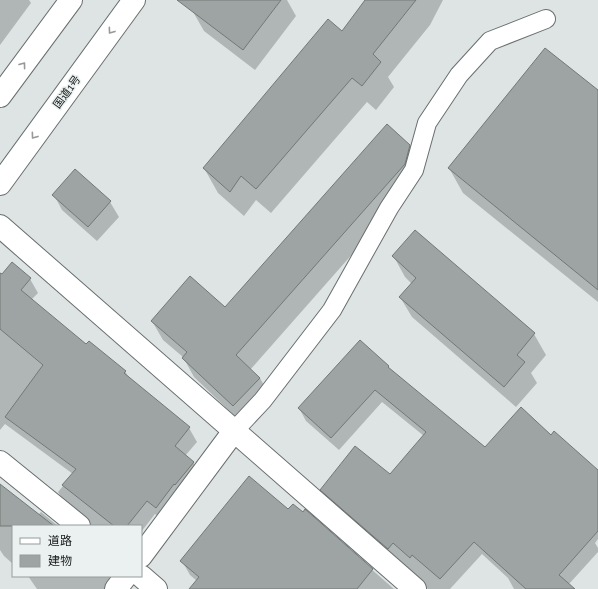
<svg xmlns="http://www.w3.org/2000/svg" width="598" height="589" font-family="Raleway,'Noto Sans JP',sans-serif">
  <rect width="100%" height="100%" fill="#dde4e3"/>
  <path fill="#0003" d="M0 0H29L31 3 0 45Z
    M200 0H287L296 16 255 70 204 31 192 10Z
    M366 0H443L430 25 388 77 394 87 376 110 367 102 271 213 256 200 244 216 218 193 204 168 342 33Z
    M598 91V302L463 193 449 168Z
    M409 146 420 165 415 183 250 370 260 378 270 397 244 425 194 377 183 357 163 340 152 321 226 308Z
    M75 171 110 202 119 217 97 241 62 210 54 195Z
    M415 232 534 334 546 355 531 373 537 383 516 407 412 317 400 297 412 284 405 277 394 257Z
    M0 277 30 279 38 293 31 300 86 346 125 371 129 378 189 428 197 442 185 456 193 462 201 476 164 521 155 514 141 532V526H91L66 506 58 492 73 474 5 424 0 430Z
    M388 366 390 370 485 449 551 436 598 471V539L595 543 598 548V552L569 584 574 589H514L508 578 482 554 450 589H428L329 503 322 490 390 476 424 436 382 402 339 450 306 421 299 408Z
    M0 485 38 515 41 512 58 526H13V564L4 556 0 550Z
    M288 510 303 513 305 511 394 589H190L197 581 190 575 182 561Z
    M28 576H109L115 587 114 589H37Z"/>
  <path fill="#9ea4a3" stroke="#727877" d="M177 0H281L243 50Z
    M365 0H416L373 54 381 62 362 86 352 78 256 189 241 176 230 192 203 168 328 19 342 31Z
    M545 48 598 90V290L448 168Z
    M387 124 410 145 405 164 236 355 260 378 233 406 182 358 187 352 151 321 190 276 225 307Z
    M75 169 111 201 88 227 52 195Z
    M415 230 535 333 517 355 525 362 504 387 399 297 416 278 392 256Z
    M12 262 31 278 21 290 86 344 89 341 126 371 124 373 190 427 175 446 194 462 175 485 174 484 156 508 147 501 127 526H114L62 485 76 469 5 417 43 365 0 329V273L2 274Z
    M360 340 389 366 388 367 485 447 521 407 551 435 554 431 598 470V531L559 575 575 589H526L474 542 440 579 412 555 410 558 393 543 388 549 320 490 355 446 390 474 426 432 375 390 331 438 298 408Z
    M249 476 288 509 293 504 303 512 305 509 373 569 357 589H189L199 577 180 561Z
    M0 484 54 526H0Z"/>
  <g fill="none" stroke-linecap="round" stroke-linejoin="round">
    <g stroke="#696e6e" stroke-width="20">
      <path id="service" d="M234 431 263 400 332 310 389 208 414 170 427 123 459 75 490 41 546 19"/>
    </g>
    <g stroke="#696e6e" stroke-width="24">
      <path id="minor" d="M0 226 415 589
        M0 462 79 526
        M141 556 234 431
        M141 576 156 589
        M116 589 126 576"/>
    </g>
    <g stroke="#696e6e" stroke-width="24">
      <path id="trunk" d="M0 96 71 0
        M0 184 134 0"/>
    </g>
    <use href="#service" stroke="#fff" stroke-width="18"/>
    <use href="#minor" stroke="#fff" stroke-width="22"/>
    <use href="#trunk" stroke="#fff" stroke-width="22"/>
  </g>
  <defs><path id="oneway-chevron" d="M-2-3.5L2.5 0L-2 3.5" fill="none" stroke-width="1.6" stroke-linecap="round" stroke-linejoin="round"/></defs>
  <g stroke="#989898">
    <use href="#oneway-chevron" transform="translate(111 31) rotate(126)"/>
    <use href="#oneway-chevron" transform="translate(23 65) rotate(-53)"/>
    <use href="#oneway-chevron" transform="translate(34 136) rotate(126)"/>
  </g>
  <g text-anchor="middle" dominant-baseline="central" stroke-width="3" stroke-linejoin="round" paint-order="stroke">
    <g font-size="11" fill="#191b1b" stroke="#eaf1f0">
      <text transform="translate(67 92) rotate(-54)">国道1号</text>
    </g>
  </g>
  <rect x="12" y="525" width="130" height="52" fill="#eaf1f0" stroke="#969b9b"/>
  <rect x="20" y="538" width="20" height="6" fill="#ffffff" stroke="#969b9b"/>
  <text x="48" y="545" font-size="12" fill="#191b1b">道路</text>
  <rect x="20" y="555" width="20" height="12" fill="#9ea4a3" stroke="#969b9b"/>
  <text x="48" y="565" font-size="12" fill="#191b1b">建物</text>
</svg>
